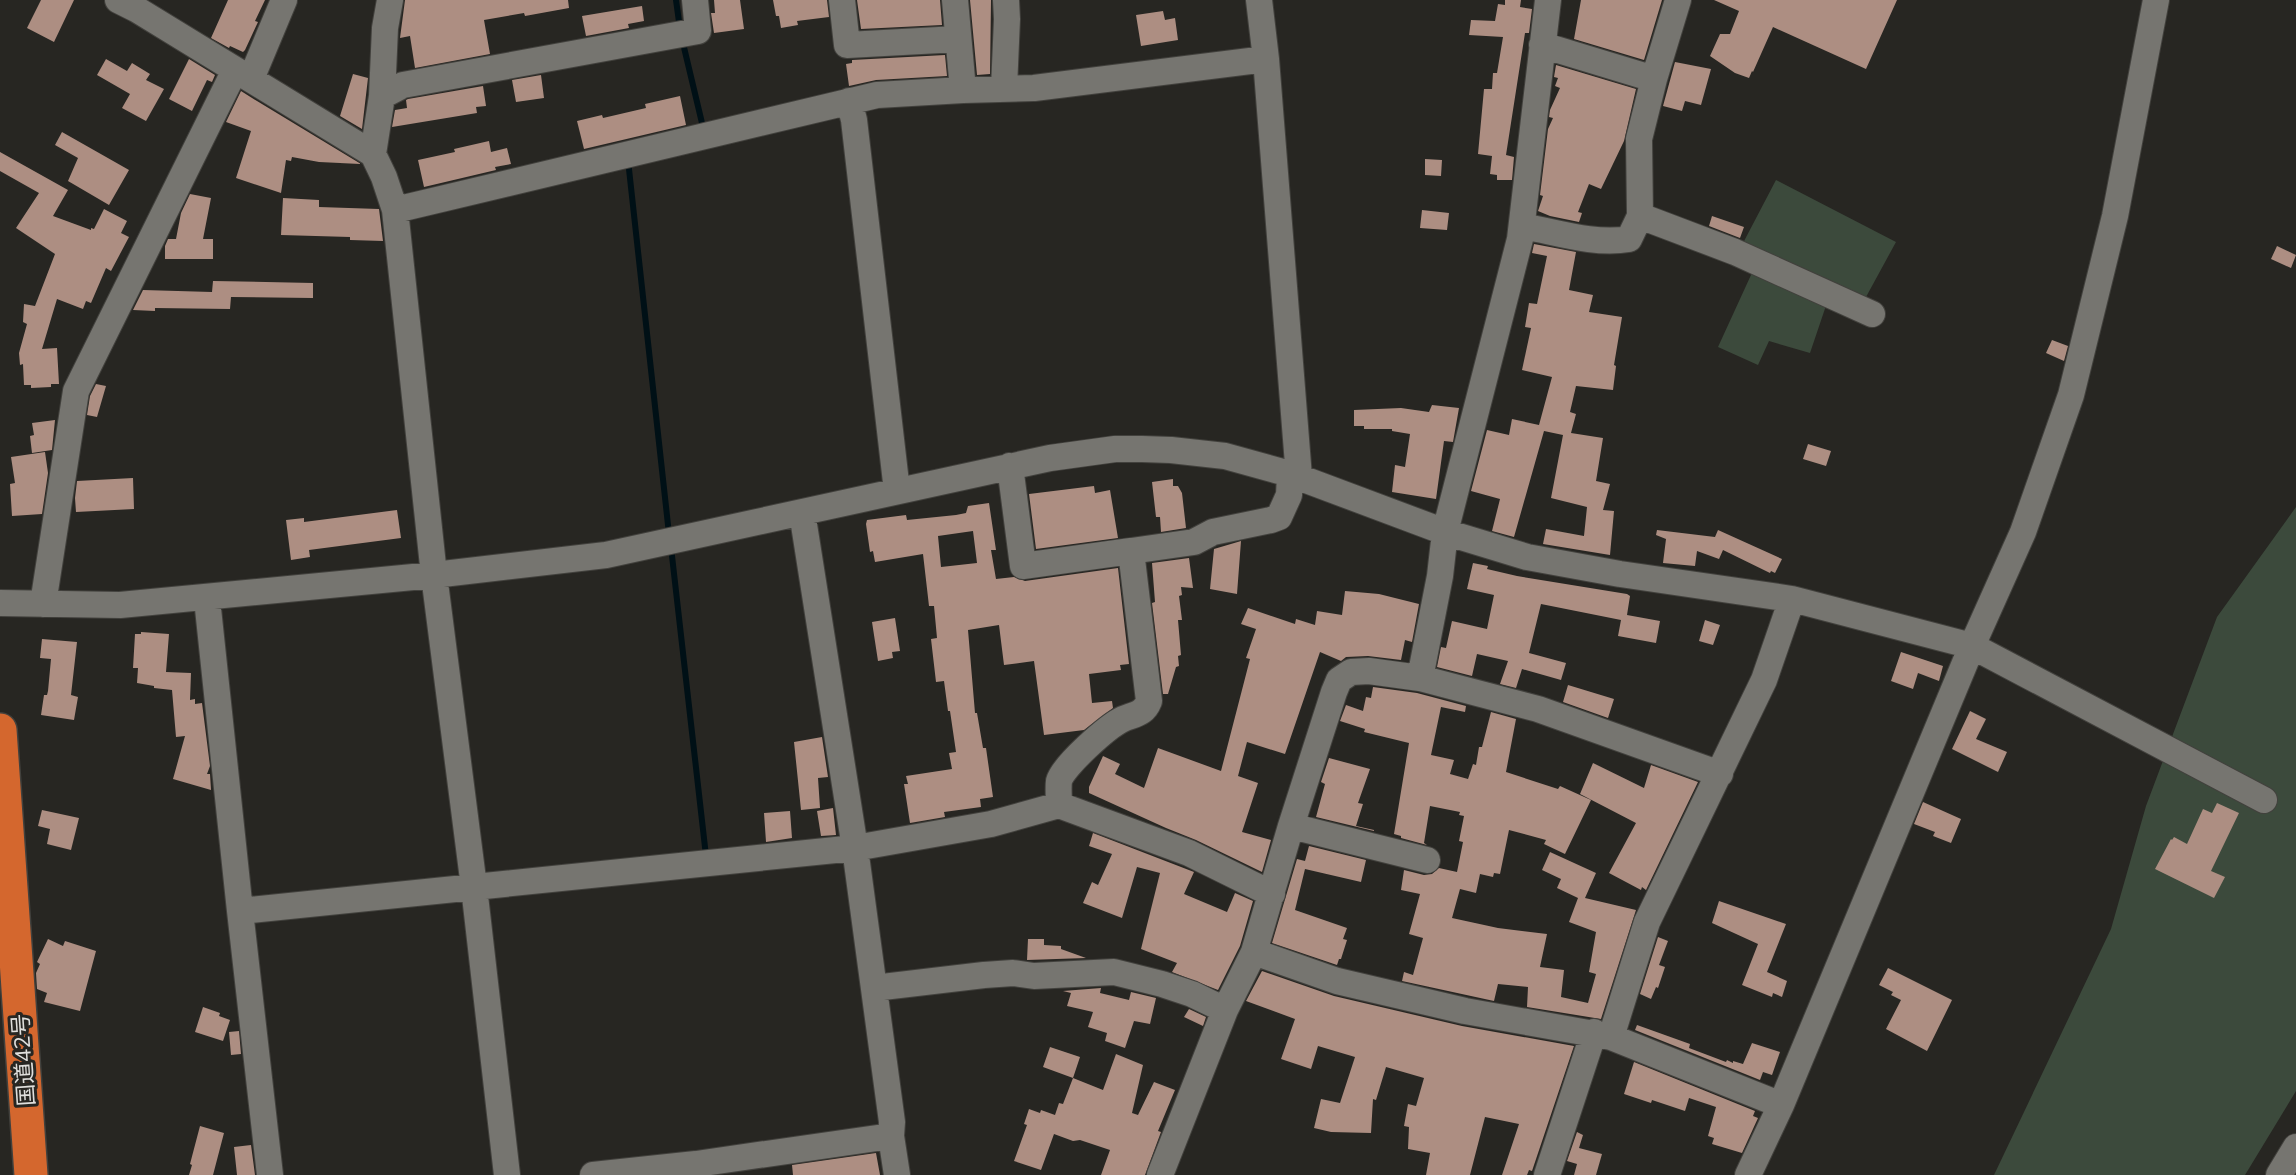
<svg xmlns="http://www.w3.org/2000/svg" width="2296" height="1175" font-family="Mulish,'Noto Sans JP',sans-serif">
  <rect width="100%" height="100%" fill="#272622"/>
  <path fill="#3c4a3c" d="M1776 180 1896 242 1866 297 1833 285 1810 353 1769 341 1758 365 1718 347 1762 251 1742 245Z
    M2296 507V1091L2245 1175H1994L2111 929 2146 806 2217 617Z"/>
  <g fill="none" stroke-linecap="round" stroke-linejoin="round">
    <path stroke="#001016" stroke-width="6" d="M676 0 680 29
      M682 39 702 123
      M628 160 669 534
      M671 547 706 856"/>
  </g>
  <path fill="#ad8e82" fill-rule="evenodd" d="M41 0H74L54 42 27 28Z
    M228 0H265L255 21 258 22 245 50 243 52 230 46 229 48 211 38Z
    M405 0H568L569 8 525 16 524 13 484 20 490 54 415 68 410 36 400 38Z
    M714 0H740L744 29 714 33 711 13H715Z
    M773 0H827L829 17 797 21 798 25 781 28 779 16H776Z
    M857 0H940L942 25 861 29Z
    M970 0H991L990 74 977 75Z
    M1505 0H1521L1520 7 1532 9 1529 33H1525L1506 155 1514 157 1512 180H1497V175L1490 174 1492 156 1478 154 1484 89H1492L1493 73H1497L1503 37 1469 35 1471 20 1495 21 1498 4 1505 5Z
    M1581 0H1662L1644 60 1574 39Z
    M1714 0H1897L1866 69 1773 27 1753 72 1752 71 1749 78 1735 73 1710 56 1720 34H1730L1739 11Z
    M642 6 644 21 628 24 629 28 586 36 582 16Z
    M1163 11 1165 20 1175 18 1178 40 1141 46 1136 15Z
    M945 55 947 76 876 80 849 86 846 64 852 63V60Z
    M106 59 127 71 132 63 150 74 146 80 164 89 146 121 122 108 130 94 97 75Z
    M189 59 215 75 212 82 207 80 192 111 169 99Z
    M1675 62 1711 69 1701 105 1685 101 1682 111 1663 106Z
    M1556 65 1636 89 1624 141 1601 189 1589 184 1578 212 1582 213 1579 222 1550 216 1538 211 1543 196 1540 195 1548 129 1553 118 1549 117 1550 110 1560 88 1555 86 1558 78 1554 77Z
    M353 74 368 78 362 129 340 116Z
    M541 75 544 98 516 102 512 80Z
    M483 86 486 106 476 107 477 113 392 127 395 110 407 108 406 100 408 99Z
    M241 91 257 101 361 164 319 162 292 157 291 161 286 160 281 193 236 178 251 131 226 122Z
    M680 96 686 125 584 149 577 121 602 115 603 118 646 108 645 104Z
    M62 132 129 170 109 205 68 181 78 158 55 145Z
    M489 141 491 152 507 148 511 164 495 167 496 170 424 187 418 160 455 152 454 149Z
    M0 152 68 190 53 216 91 230V228L94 229 104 209 127 221 121 233 129 237 111 271 106 268 91 303 86 301 83 309 57 299 42 349 57 348 59 384H51V387L31 388V385H24L23 364 20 365 19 353 27 324 23 322 24 304 35 306 55 254 16 228 39 193 0 171Z
    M1425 159 1442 160 1441 176 1425 175Z
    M190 194 211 198 203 239H213V259H165V246L168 239H176L181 213Z
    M283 198 319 200V207L379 209 383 241 350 240V237L281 235Z
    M1422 210 1449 213 1447 230 1420 228Z
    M1712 216 1744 227 1740 238 1709 226Z
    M1534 244 1576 252 1569 290 1593 295 1589 312 1622 317 1614 365 1616 366 1613 390 1576 386 1570 412 1576 414 1571 433 1603 438 1596 481 1610 484 1603 510 1614 511 1610 555 1543 544 1546 529 1584 536 1587 507 1551 498 1563 435 1544 431 1514 537 1492 531 1500 499 1471 491 1487 430 1509 435 1512 419 1539 425 1552 377 1522 370 1531 328 1525 327 1529 303 1537 304 1547 256 1532 253Z
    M2277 246 2296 255 2291 268 2271 259Z
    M213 281 313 283V298L231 297 230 309 155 308V311L133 310 143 290 212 292Z
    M2052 340 2068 346 2064 361 2046 353Z
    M96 384 106 386 97 417 87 415 90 396Z
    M1432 405 1459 408 1453 442 1444 441 1436 499 1392 492 1395 465 1405 467 1410 434 1392 431V429H1364V426H1354V410L1401 408 1429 412Z
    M55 420 52 450 32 453 30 436 34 435 32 423Z
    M1808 444 1831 451 1826 466 1803 459Z
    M45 452 48 473 42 514 12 516 10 484 15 483 11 457Z
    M133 478 134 509 76 512 75 498 77 481Z
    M1173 479V486H1178L1182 493 1186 528 1161 532 1160 517H1156L1152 482Z
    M1094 486 1095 493 1110 490 1118 538 1036 549 1029 494Z
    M989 503 996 550H991L996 579 1014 577 1025 581 1118 568 1129 664 1120 665 1121 670 1089 674 1092 703 1112 701 1113 708 1084 730 1044 735 1034 661 1004 665 999 625 968 630 975 713H977L983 748H986L993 797 980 799 981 807 944 812 945 817 910 823 904 784H908L906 776 952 769 949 753 956 752 950 711H948L944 681 936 682 931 639 937 638 934 606H929L923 554 875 562 873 551 870 552 866 524 867 520 906 515 907 520 956 515 966 513 968 506ZM973 531 977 563 941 567 938 536Z
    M397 510 401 538 309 550 310 557 291 560 286 520 304 518V522Z
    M1657 530 1715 537 1718 530 1782 559 1775 573 1771 571 1770 573 1723 550 1719 559 1697 551 1695 566 1663 563 1666 539 1656 535Z
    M1241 541 1237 594 1210 589 1214 549Z
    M1189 558 1193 588 1181 587 1182 595 1179 596 1182 620H1178L1181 655 1178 656 1179 666 1176 667 1168 694H1163L1152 603 1155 602 1152 563Z
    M1473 563 1488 566 1487 569 1517 576 1627 594 1630 596 1627 615 1660 621 1656 643 1618 636 1621 620 1541 604 1529 653 1566 663 1561 680 1522 669 1516 688 1500 684 1508 661 1477 654 1472 676 1437 667 1441 647 1446 648 1452 621 1487 629 1494 595 1467 589Z
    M1345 591 1379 594 1419 604 1412 642 1405 640 1401 660 1368 656 1346 657 1341 661 1320 652 1285 754 1247 742 1238 776 1258 783 1242 832 1271 840 1262 872 1196 840 1166 828 1089 793V787L1103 756 1120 764 1115 774 1144 788 1158 748 1221 771 1250 659 1246 658 1256 629 1241 624 1248 608 1295 624 1296 619 1315 625 1317 611 1342 615Z
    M895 618 900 651 892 652 893 658 878 661 872 622Z
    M1705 620 1720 625 1713 645 1699 641Z
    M141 632 169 634 166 672 191 673 190 700 195 699V704L202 703 210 766 207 774H210L211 790 173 779 185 736 176 737 172 690 154 688V686L137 683 138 668H133L135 634H141Z
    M42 639 77 642 71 695 78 697 74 720 41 715 44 695H47L48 691 51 659 40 658Z
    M1901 652 1943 666 1939 681 1918 673 1913 689 1891 681Z
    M1568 685 1614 699 1608 718 1563 702Z
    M1373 687 1417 693 1466 706 1465 712 1441 707 1431 755 1454 760 1450 774 1468 779 1473 764 1476 765 1479 747H1482L1491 712 1516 719 1506 772 1558 789 1560 786 1591 800 1565 854 1544 844 1546 840 1509 830 1500 874 1494 873 1493 877 1480 874 1476 893 1460 889 1452 918 1498 928 1547 934 1540 967 1564 970 1561 997 1588 1003 1596 974 1589 972 1596 932 1569 922 1578 898 1557 888 1561 879 1542 870 1550 852 1596 873 1585 898 1636 910 1601 1019 1527 1007 1528 987 1498 984 1494 1001 1402 981 1404 972 1413 975 1423 938 1409 934 1420 894 1401 890 1404 870 1424 875 1432 874 1439 868 1457 872 1463 842 1459 841 1464 816 1459 815 1460 812 1430 806 1424 843 1427 845 1401 838V836L1394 834 1409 743 1364 732 1365 729 1340 721 1346 705 1363 711 1366 697 1371 698Z
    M1970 711 1986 719 1976 739 2007 752 1998 772 1952 749Z
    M822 737 828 777 818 778 820 808 801 810 794 742Z
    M1329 758 1370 769 1358 803 1363 804 1356 826 1374 830V831L1316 817 1325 784 1321 782Z
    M1593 763 1644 788 1651 765 1698 782 1646 890 1642 887 1641 890 1609 873 1636 823 1580 794Z
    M1923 802 1961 819 1951 843 1933 836 1935 832 1914 824Z
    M2217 803 2239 813 2211 871 2225 877 2214 898 2155 869 2171 839 2172 840 2174 837 2187 844 2203 809 2212 813Z
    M833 808 836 835 821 836 817 811Z
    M42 810 79 818 71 850 47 844 50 829 38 826Z
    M790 811 792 838 766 842 764 813Z
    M1093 833 1194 872 1184 894 1227 912 1235 893 1253 901 1240 946 1218 990 1172 972 1177 963 1141 949 1160 873 1137 867 1122 918 1083 903 1092 882 1098 885 1112 854 1089 846Z
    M1309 846 1366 860 1361 882 1305 869 1295 910 1347 928 1343 939 1347 940 1341 959H1339L1337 965 1272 943 1297 859 1305 861Z
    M1719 901 1786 924 1767 972 1787 981 1782 997 1773 993 1772 997 1742 985 1758 944 1712 923Z
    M1658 937 1668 941 1659 965 1665 967 1658 988 1656 987 1651 999 1640 994Z
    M48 939 63 946 65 941 96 951 80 1011 44 1002 47 993 37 989 36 973 40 964 37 962Z
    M1028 939H1044V945L1061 946V949L1086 958 1027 960Z
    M1888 968 1952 1000 1927 1051 1886 1029 1901 1000 1891 995 1893 992 1879 985Z
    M1262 971 1334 996 1462 1026 1574 1046 1532 1171 1529 1170 1527 1175H1502L1519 1124 1485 1117 1470 1175H1426L1430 1153 1408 1149 1409 1127 1404 1126 1408 1104 1416 1106 1424 1078 1386 1067 1376 1100 1373 1099 1371 1133 1331 1132 1314 1128 1321 1099 1340 1103 1355 1057 1318 1046 1311 1069 1281 1059 1295 1019 1246 1001Z
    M1101 988 1100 993 1129 1000 1131 992 1156 998 1150 1024 1134 1021 1125 1048 1105 1041 1107 1033 1088 1027 1093 1012 1067 1006 1071 993 1063 991Z
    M203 1007 220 1013 219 1016 230 1020 223 1041 195 1032Z
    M1189 1009 1206 1017 1203 1026 1184 1017Z
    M1637 1025 1690 1044 1689 1048 1726 1062 1727 1060 1733 1063V1061L1743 1064 1752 1043 1780 1052 1772 1075 1763 1072 1760 1080 1635 1030Z
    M239 1031 241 1054 231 1055 229 1032Z
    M1050 1047 1080 1057 1073 1078 1043 1067Z
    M1116 1054 1143 1065 1132 1113 1138 1115 1154 1082 1175 1090 1158 1131 1161 1132 1145 1175H1101L1110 1150 1080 1140 1073 1141 1054 1134 1041 1170 1014 1161 1027 1125 1024 1124 1029 1109 1040 1113 1041 1110 1055 1115 1059 1103 1063 1104 1073 1078 1103 1090Z
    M1634 1062 1755 1111 1753 1116 1758 1118 1742 1153 1712 1144 1714 1138 1708 1136 1716 1107 1689 1098 1685 1111 1652 1100 1651 1103 1624 1094Z
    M200 1126 224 1133 213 1175H189L192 1165 190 1164Z
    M1577 1132 1583 1135 1579 1148 1602 1154 1596 1175H1574L1577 1164 1567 1161Z
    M251 1145 255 1175H237L234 1147Z
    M876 1153 880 1175H793L792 1165Z"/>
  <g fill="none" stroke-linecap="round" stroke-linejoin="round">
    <g stroke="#42413d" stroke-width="28">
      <path id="minor" d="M118 0 136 9 373 154 384 177 395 210 434 575 474 887 507 1175
        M842 0 847 45 958 39
        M955 0 963 90
        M1259 0 1266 59 1299 477
        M251 79 284 0
        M1654 79 1678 0
        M1004 88 1007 19 1006 0
        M382 96 403 85 698 31 695 0
        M849 101 854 120 897 491
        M373 154 382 96 385 28 390 0
        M395 210 877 95 963 90 1034 88 1266 59
        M1640 216 1735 252 1872 314
        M1522 226C1556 232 1594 245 1629 239L1640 216 1639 139 1654 79 1542 45
        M1010 466 1023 566 1131 551
        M207 599 240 911 270 1175
        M0 603 120 605 434 575 606 555 1050 458 1115 449H1142L1171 450 1225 456 1290 474 1445 532 1527 557 1620 574 1792 599 1972 646 2264 800
        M43 604 76 391 235 70
        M1420 678 1440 576 1445 532 1520 239 1548 0
        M1059 805C1059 798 1058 788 1059 781 1063 766 1108 726 1123 719 1135 714 1144 714 1149 701L1131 551 1194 542 1213 532 1271 520 1279 517 1289 495 1290 474
        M1291 826 1427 860
        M240 911 855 848 991 824 1059 805 1189 853 1272 894
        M1254 952 1337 981 1465 1011 1611 1037 1781 1105
        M874 988 984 975 1013 973 1034 976 1114 972 1162 984 1192 994 1225 1010
        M1611 1037 1647 922 1764 680 1792 599
        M891 1136 897 1175
        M593 1175 696 1164 891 1136 892 1122 855 848 802 512
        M1160 1175 1225 1010 1254 952 1291 826 1334 692 1339 680 1351 672 1369 671 1420 678 1538 709 1720 774
        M1547 1175 1594 1032
        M1748 1175 1781 1105 1972 646 2023 532 2071 395 2115 216 2156 0
        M2279 1175 2296 1147"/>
    </g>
    <g stroke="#42413d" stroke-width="36">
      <path id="highway" d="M0 730 31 1175"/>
    </g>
    <use href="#minor" stroke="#767570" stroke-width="26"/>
    <use href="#highway" stroke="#d4672e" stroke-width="33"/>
  </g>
  <g text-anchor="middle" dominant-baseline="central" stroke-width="6" stroke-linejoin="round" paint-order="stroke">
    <g font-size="22" fill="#e0dfdc" stroke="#272622">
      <text transform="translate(23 1060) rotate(-94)">国道42号</text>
    </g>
  </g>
</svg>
